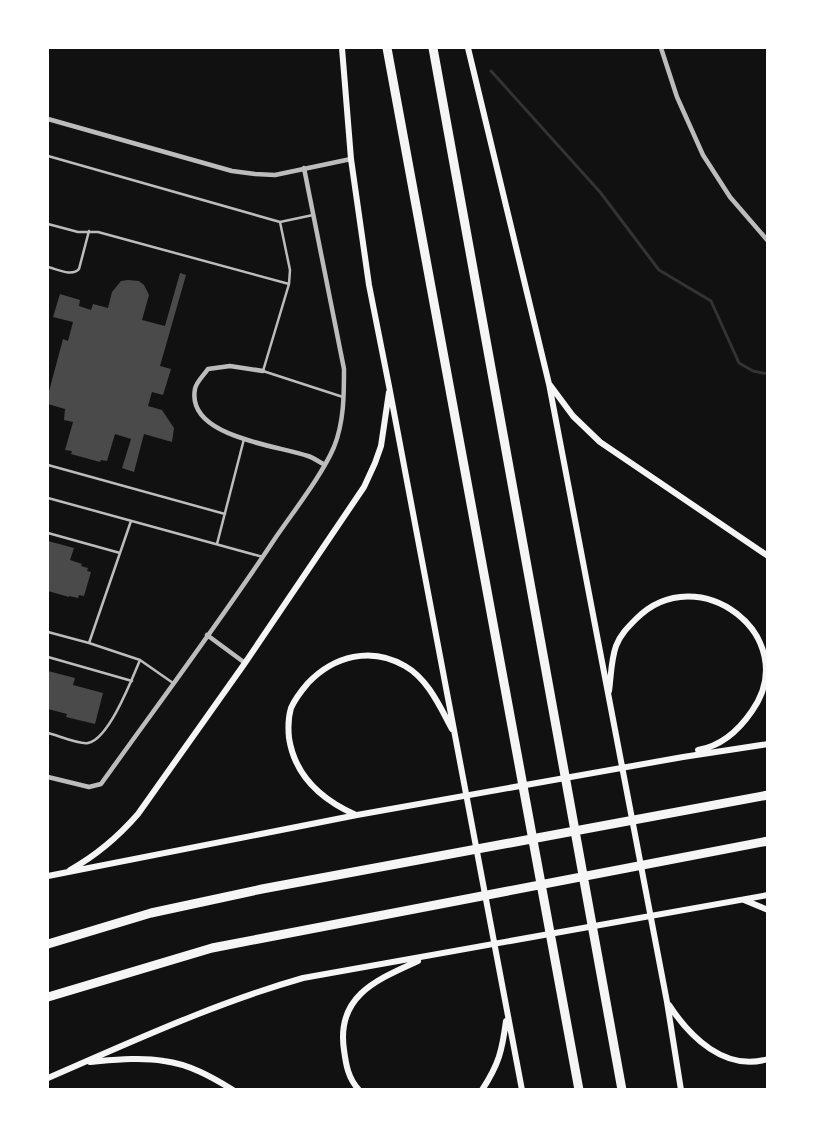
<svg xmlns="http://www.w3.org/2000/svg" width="815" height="1137" font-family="'Fira Sans',sans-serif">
  <rect width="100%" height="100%" fill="#111"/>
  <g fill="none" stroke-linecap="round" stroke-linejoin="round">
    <path stroke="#333" stroke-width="3" d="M491 71 600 192 659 270 711 301 739 363 753 371 768 374"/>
  </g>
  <path fill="#4a4a4a" d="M180 273 186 275 160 366 171 369 163 395 152 392 148 406 162 410 174 428 172 442 144 434 134 472 122 468 131 439 115 434 107 461 101 460 100 462 71 454 72 451 65 450 73 422 64 420 65 409 48 404V395L63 339 68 341 73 322 53 317 60 294 80 300 79 306 91 310 93 304 108 308 112 292 121 281 128 280 139 281 144 285 149 295 142 320 165 326Z
    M48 541 74 548 70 560 82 564 81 566 88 568 87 571 91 572 84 596 79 595 78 598 69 596V597L48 591Z
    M48 671 75 678 73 685 103 693 95 724 66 717 67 714 48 709Z"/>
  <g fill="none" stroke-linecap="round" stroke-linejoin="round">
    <path stroke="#bcbcbc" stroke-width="2.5" d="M48 156 280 222 313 215
      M280 222 290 270 289 284 263 371 343 397
      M48 224 78 232H98L289 284
      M48 267C57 269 72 277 79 269L89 231
      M48 465 225 514
      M48 498 263 557
      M48 533 120 553
      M217 544 244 439
      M48 632 89 643
      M48 657 132 681
      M140 660 173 683
      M48 733C57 735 80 745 88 743 109 739 132 679 140 660L89 643 131 521"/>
    <path stroke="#bcbcbc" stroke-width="4.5" d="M661 48 677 97 703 155 730 197 768 241
      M48 119 232 171 255 174 275 175 351 159
      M263 371 230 366 208 369C204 375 196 382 195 389 186 437 276 445 308 456 314 458 319 462 325 465
      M207 635 245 663
      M48 777 89 787 101 784C159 703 219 623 274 540 293 512 321 477 334 447 344 422 344 395 344 369L304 168"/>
    <path stroke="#f5f5f5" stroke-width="6" d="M342 48 351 159 369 285 389 386 522 1090
      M468 48 549 384 667 1002 681 1090
      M550 385 573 416 600 442 768 556
      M609 691C611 677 611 660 616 646 620 635 628 627 636 619 698 556 804 637 752 711 739 730 722 746 698 750
      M356 815C322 800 295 777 289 738 288 728 288 718 291 708 295 699 302 690 308 683 334 656 371 646 405 666 428 679 440 707 452 729
      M70 870C97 855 118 837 138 814L245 663 364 487 375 463 381 446 389 392
      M48 876 357 815 683 757 768 744
      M744 900 768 910
      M669 1005C690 1037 725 1072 768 1059
      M90 1062C114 1060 140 1057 164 1061 189 1064 212 1077 233 1090
      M48 1078C131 1042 215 1003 303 978L768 895
      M359 1090C348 1078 346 1065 344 1050 336 996 376 980 418 961
      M482 1090C499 1064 502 1051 506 1021"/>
    <path stroke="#f5f5f5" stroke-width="9" d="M387 48 579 1090
      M433 48 622 1090
      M48 944 151 913 262 889 768 795
      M48 997 212 948 768 841"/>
  </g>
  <rect width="815" height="1137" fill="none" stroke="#ffffff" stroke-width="98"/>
</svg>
